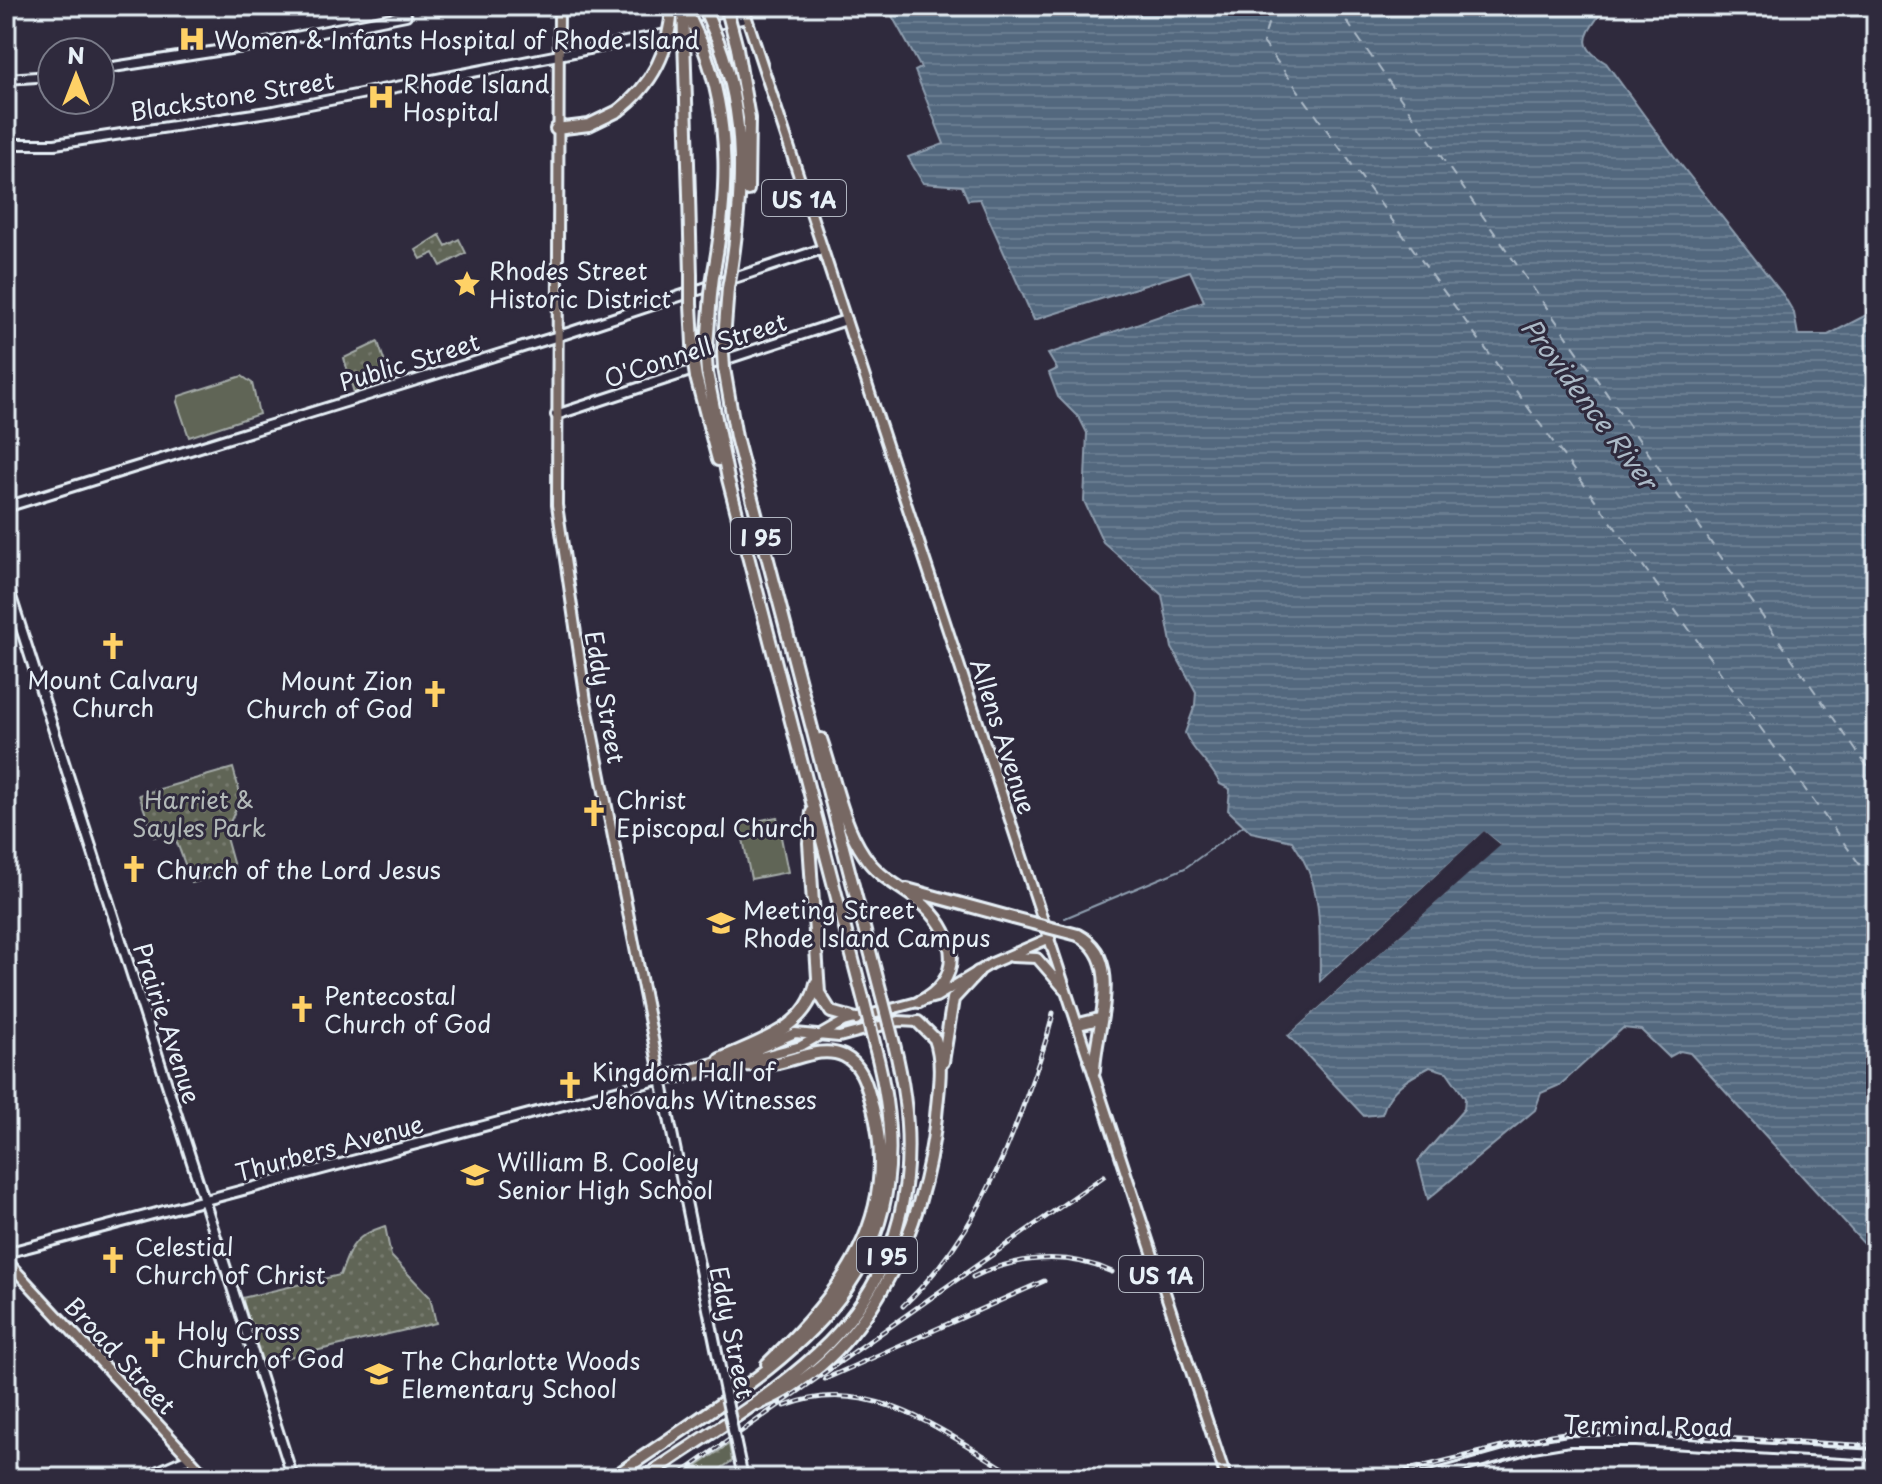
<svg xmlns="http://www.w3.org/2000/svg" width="1882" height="1484" font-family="'Playpen Sans',sans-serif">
  <defs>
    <pattern id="forest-firs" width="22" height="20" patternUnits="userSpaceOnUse" patternTransform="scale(2)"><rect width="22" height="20" fill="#616557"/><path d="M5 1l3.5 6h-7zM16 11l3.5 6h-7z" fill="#787c70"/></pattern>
    <pattern id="park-dots" width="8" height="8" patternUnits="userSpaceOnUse" patternTransform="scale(2)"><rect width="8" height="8" fill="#616557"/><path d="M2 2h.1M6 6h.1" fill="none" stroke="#787c70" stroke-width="1.8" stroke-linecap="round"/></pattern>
    <pattern id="water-rules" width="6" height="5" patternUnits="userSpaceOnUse" patternTransform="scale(2)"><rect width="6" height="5" fill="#52677e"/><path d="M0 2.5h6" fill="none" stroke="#6b7d91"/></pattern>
  </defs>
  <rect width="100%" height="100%" fill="#2f2a3d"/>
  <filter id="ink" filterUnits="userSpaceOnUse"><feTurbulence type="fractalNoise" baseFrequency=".0125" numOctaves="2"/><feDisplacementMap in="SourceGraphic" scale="16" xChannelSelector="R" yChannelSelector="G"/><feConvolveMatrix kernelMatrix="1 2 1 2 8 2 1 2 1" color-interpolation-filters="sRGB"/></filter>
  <g filter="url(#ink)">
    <path fill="#616557" stroke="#a4aba8" stroke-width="2" d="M242 376 252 383 259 414 189 437 177 402 179 396Z
      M777 817 788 872 751 879 740 824Z"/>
    <path fill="url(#forest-firs)" stroke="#a4aba8" stroke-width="2" d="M729 1444 732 1461 707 1478H680Z"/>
    <path fill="url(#park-dots)" stroke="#a4aba8" stroke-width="2" d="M440 235 446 246 459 239 466 253 441 266 434 253 421 259 416 250Z
      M378 342 391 381 354 393 344 358Z
      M233 768 241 797 225 834 235 870 192 883 173 832 154 837 139 795Z
      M385 1226 391 1256 430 1297 436 1323 263 1363 242 1298 340 1275C352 1245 352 1237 385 1226Z"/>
    <path fill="url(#water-rules)" stroke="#8e9eaf" stroke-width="2" d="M893 6H1605C1590 32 1571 43 1606 63L1674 156 1784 296 1794 313 1798 335H1828L1876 310V1257L1690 1053 1680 1051 1669 1057 1641 1030 1623 1028 1560 1085 1541 1093 1535 1110 1428 1199 1418 1161 1464 1109 1465 1098 1447 1072 1430 1067C1407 1079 1390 1088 1382 1114L1364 1116 1288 1035 1500 844 1484 832 1320 982C1319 928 1325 887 1292 841L1251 832 1228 810 1230 789 1220 784C1212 764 1193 754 1185 733L1195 705 1196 692 1172 648 1162 595 1103 542 1084 501 1087 433 1080 419 1058 397 1049 373 1057 369 1048 354 1204 301 1190 271 1034 320 980 199 968 200 962 186 923 183 908 157 944 144 915 71 921 68 891 14Z"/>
    <path fill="#2f2a3d" d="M1484 831 1501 845 1288 1035 1285 1033 1495 845 1484 837 1323 985H1317Z"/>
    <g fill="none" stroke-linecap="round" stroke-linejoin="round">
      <path stroke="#8e9eaf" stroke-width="2" d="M1065 918 1185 868 1244 825"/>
      <path stroke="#acbac7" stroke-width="2" stroke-dasharray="10 8" stroke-linecap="butt" d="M1273 6 1263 42 1876 887
        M1336 6 1876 779"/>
      <path stroke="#4b4859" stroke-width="8" stroke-dasharray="8 4" stroke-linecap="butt" d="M406 15 440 9"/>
      <g stroke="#e8f1f8" stroke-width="14">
        <path id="secondary" d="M440 9 454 6
          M100 69 256 45 406 15
          M6 79 52 76
          M6 144H55L274 111 747 18
          M556 415 846 320
          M6 507 565 334 822 249
          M6 581 293 1478
          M6 1253 661 1079 725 1392
          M740 1463 743 1478
          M143 1478 189 1458
          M1423 1478 1533 1447 1569 1441H1636L1876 1455"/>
      </g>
      <g stroke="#e8f1f8" stroke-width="14">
        <path id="primary" d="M559 6 557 505 586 701 661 1079
          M743 6 1226 1478
          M1012 957 1037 958 1064 989
          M665 1076 747 1054 795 1033 839 1037 899 1021 918 1022
          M661 1079 681 1078 801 1046 843 1022 936 997 992 963 1050 938
          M6 1260 208 1478"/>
      </g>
      <g stroke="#e8f1f8" stroke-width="16">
        <path id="highway" d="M718 41C747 118 743 191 731 271
          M702 44C732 123 728 195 713 277
          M737 48 749 118 748 190
          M556 129 589 125 618 111
          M689 195 691 275
          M691 304 694 364
          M723 353 728 288
          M706 359 711 294
          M724 368 736 437 881 993
          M707 373 728 479 863 998
          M696 377 718 460
          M821 739C834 776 842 823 864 855 879 879 905 888 925 906 958 938 963 980 919 1002
          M812 812 809 843 819 993 831 1012 856 1019
          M907 889 1013 918
          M1078 935C1126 960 1095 1028 1094 1071
          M1079 1024 1099 1019
          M720 1059C756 1042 807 1029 816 983
          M943 1062 953 999 978 972
          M729 1065C744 1065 758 1066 772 1064 795 1061 821 1045 844 1056 864 1066 867 1088 873 1108 901 1217 842 1292 767 1364
          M758 1404C869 1359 925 1228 936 1117 938 1091 944 1064 935 1039L918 1022
          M612 1478C782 1360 939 1288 875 1047
          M644 1478C702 1438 766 1401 818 1353 909 1269 923 1159 894 1044"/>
      </g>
      <use href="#secondary" stroke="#2f2a3d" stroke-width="8"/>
      <use href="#primary" stroke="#776864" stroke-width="8"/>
      <use href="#highway" stroke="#776864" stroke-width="10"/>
      <g stroke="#e8f1f8" stroke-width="5">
        <path id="rail" d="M973 1277C1016 1256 1067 1251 1112 1272
          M903 1306C964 1248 997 1178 1025 1101 1035 1072 1047 1043 1053 1013
          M825 1379 1044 1281
          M785 1406C872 1372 948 1435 1019 1478
          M675 1478 1104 1176
          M1376 1478 1551 1435 1579 1431 1876 1446"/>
      </g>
      <use href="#rail" stroke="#2f2a3d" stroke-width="2" stroke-dasharray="6" stroke-linecap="butt"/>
      <g stroke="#e8f1f8" stroke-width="14" stroke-linecap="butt">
        <path id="secondary-bridge" d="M725 1392 740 1463"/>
      </g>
      <g stroke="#e8f1f8" stroke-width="16" stroke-linecap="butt">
        <path id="highway-bridge" d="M683 6 689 195
          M726 6 737 48
          M705 10 718 41
          M687 12 702 44
          M618 111C653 85 670 49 672 6
          M691 275V304
          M728 288 731 271
          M711 294 713 277
          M723 353 724 368
          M706 359 707 373
          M694 364 696 377
          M1013 918 1078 935
          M881 993 894 1044
          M863 998 875 1047"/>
      </g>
      <use href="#secondary-bridge" stroke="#2f2a3d" stroke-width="8"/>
      <use href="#highway-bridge" stroke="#776864" stroke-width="10"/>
    </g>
  </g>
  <defs>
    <g id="hospital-bare" transform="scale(2.16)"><path d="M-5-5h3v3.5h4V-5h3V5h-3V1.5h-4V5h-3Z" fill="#ffd166" stroke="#2f2a3d" stroke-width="2.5" paint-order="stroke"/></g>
    <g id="sight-bare" transform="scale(2.16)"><path d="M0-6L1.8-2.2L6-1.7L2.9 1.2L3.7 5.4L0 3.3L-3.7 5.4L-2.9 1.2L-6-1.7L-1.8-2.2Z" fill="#ffd166" stroke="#2f2a3d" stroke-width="2.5" paint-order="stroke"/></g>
    <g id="church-bare" transform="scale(2.16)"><path d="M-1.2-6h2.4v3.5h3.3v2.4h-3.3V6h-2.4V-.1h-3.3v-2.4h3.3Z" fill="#ffd166" stroke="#2f2a3d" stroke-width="2.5" paint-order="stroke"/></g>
    <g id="school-bare" transform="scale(2.16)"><path d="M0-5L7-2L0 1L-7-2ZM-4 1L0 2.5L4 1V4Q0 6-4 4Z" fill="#ffd166" stroke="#2f2a3d" stroke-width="2.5" paint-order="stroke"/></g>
  </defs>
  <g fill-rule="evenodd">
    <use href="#hospital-bare" x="192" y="39"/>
    <use href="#hospital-bare" x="381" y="97"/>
    <use href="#sight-bare" x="467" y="284"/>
    <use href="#church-bare" x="113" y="646"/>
    <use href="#church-bare" x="435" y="694"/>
    <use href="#church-bare" x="594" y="813"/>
    <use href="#church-bare" x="134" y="869"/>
    <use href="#school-bare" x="721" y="923"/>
    <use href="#church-bare" x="302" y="1009"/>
    <use href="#church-bare" x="570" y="1085"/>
    <use href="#school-bare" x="475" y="1175"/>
    <use href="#church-bare" x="113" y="1260"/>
    <use href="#church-bare" x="155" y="1344"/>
    <use href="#school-bare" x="379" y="1374"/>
  </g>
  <g text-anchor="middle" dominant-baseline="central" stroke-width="6" stroke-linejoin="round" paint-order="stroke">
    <g fill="#2f2a3d" stroke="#b0b5c0" stroke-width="2">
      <rect x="762" y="180" width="84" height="36" rx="6"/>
      <rect x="731" y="518" width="60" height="36" rx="6"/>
      <rect x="857" y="1237" width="60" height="36" rx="6"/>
      <rect x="1119" y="1256" width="84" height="36" rx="6"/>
    </g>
    <g font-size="22" font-weight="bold" fill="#e8f1f8">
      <text x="804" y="198">US 1A</text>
      <text x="761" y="536">I 95</text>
      <text x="887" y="1255">I 95</text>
      <text x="1161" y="1274">US 1A</text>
    </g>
    <g font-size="24" fill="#e8f1f8" stroke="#2f2a3d" text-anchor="start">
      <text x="214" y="39">Women &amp; Infants Hospital of Rhode Island</text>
      <text x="403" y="83">Rhode Island<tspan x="403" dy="28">Hospital</tspan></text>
      <text x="489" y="270">Rhodes Street<tspan x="489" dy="28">Historic District</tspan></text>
      <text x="113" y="679" text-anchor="middle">Mount Calvary<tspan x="113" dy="28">Church</tspan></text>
      <text x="413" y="680" text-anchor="end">Mount Zion<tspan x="413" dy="28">Church of God</tspan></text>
      <text x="616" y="799">Christ<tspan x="616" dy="28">Episcopal Church</tspan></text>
      <text x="156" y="869">Church of the Lord Jesus</text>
      <text x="743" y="909">Meeting Street<tspan x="743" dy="28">Rhode Island Campus</tspan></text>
      <text x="324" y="995">Pentecostal<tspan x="324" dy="28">Church of God</tspan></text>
      <text x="592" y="1071">Kingdom Hall of<tspan x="592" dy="28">Jehovahs Witnesses</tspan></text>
      <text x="497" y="1161">William B. Cooley<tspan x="497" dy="28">Senior High School</tspan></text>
      <text x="135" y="1246">Celestial<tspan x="135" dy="28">Church of Christ</tspan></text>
      <text x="177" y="1330">Holy Cross<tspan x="177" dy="28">Church of God</tspan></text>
      <text x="401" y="1360">The Charlotte Woods<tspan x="401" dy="28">Elementary School</tspan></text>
    </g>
    <g font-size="24" fill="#e8f1f8" stroke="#2f2a3d">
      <text transform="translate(232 95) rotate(-9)">Blackstone Street</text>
      <text transform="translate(695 349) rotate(-18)">O'Connell Street</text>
      <text transform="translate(409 361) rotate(-17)">Public Street</text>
      <text transform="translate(606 697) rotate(80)">Eddy Street</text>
      <text transform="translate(1004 736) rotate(72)">Allens Avenue</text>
      <text transform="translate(168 1023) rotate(72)">Prairie Avenue</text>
      <text transform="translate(329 1147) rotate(-15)">Thurbers Avenue</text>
      <text transform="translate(733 1332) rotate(78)">Eddy Street</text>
      <text transform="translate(121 1355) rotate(47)">Broad Street</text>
      <text transform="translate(1648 1425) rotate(1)">Terminal Road</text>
    </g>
    <g font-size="24" fill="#b2b9b8" stroke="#2f2a3d">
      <text x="199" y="799">Harriet &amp;<tspan x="199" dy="28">Sayles Park</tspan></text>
    </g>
    <g font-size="26" font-style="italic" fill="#acbac7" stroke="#2f2a3d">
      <text transform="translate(1590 403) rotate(53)">Providence River</text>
    </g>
  </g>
  <rect width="1882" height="1484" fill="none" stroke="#2f2a3d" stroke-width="32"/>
  <rect x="16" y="16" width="1850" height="1452" fill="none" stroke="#e8f1f8" stroke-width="3" filter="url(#ink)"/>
  <g transform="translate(76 76)"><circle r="38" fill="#2f2a3d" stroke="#797a88" stroke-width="2"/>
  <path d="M0-6L14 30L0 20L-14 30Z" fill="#ffd166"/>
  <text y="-12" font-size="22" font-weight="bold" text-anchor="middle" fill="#e8f1f8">N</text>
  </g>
</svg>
